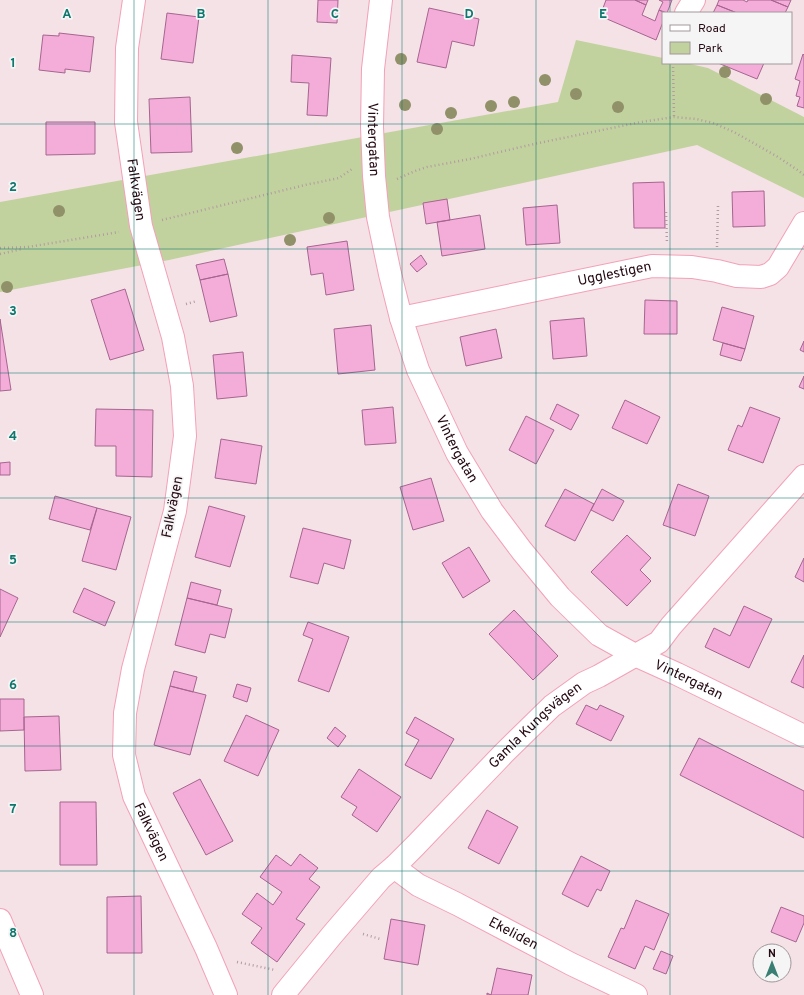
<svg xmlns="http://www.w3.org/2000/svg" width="804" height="995" font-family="Overpass,sans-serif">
  <rect width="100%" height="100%" fill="#f4e2e6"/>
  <path fill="#c2d29e" d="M576 40 663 58V63H686L708 68 804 117V198L697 145 169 260 0 292V202L558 102Z"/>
  <path fill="#f4acd9" stroke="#a6658f" d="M318 0H338L337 23 317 22Z
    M606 0H635L646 5 642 15 655 21 659 10 665 13H663V22L656 40 600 16Z
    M635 0H648L646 5Z
    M659 0H672L667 13 659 10 663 2Z
    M719 0H743L747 2 748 0H771L788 7 785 13H737L717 5Z
    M771 0H791L788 7Z
    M717 5 737 13H713Z
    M429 8 479 19 474 46 452 41 446 68 417 62Z
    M167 13 199 17 193 63 161 59Z
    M59 33 94 37 90 72 65 69V73L39 70 43 35 59 36Z
    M803 54 804 55V108L797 106 800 97 796 96 800 81 795 79Z
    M292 55 331 58 327 116 307 115 309 83 291 82Z
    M718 63H764L757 79Z
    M190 97 192 152 151 153 149 99Z
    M46 122H95V154L46 155Z
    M664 182 665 228H634L633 183Z
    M764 191 765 226 733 227 732 192Z
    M447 199 450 220 426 224 423 203Z
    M557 205 560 243 526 245 523 208Z
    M480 215 485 249 442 256 437 222Z
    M347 241 354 290 326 295 323 273 311 275 307 247Z
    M421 255 427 264 417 272 410 264Z
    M224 259 228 274 200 280 196 265Z
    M228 274 237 316 210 322 200 280Z
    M125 289 144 350 110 360 91 300Z
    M645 300 677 301V334H644Z
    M722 307 754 316 745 349 713 340Z
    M584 318 587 356 553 359 550 321Z
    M0 319 11 390 0 391Z
    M371 325 375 370 338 374 334 329Z
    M496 329 502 358 466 366 460 337Z
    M804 341V352L800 350Z
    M723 343 745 349 741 361 720 355Z
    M243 352 247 396 217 399 213 355Z
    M804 376V389L799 387Z
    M625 400 660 417 647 444 612 428Z
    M557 404 579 415 571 430 550 419Z
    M393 407 396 443 365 445 362 410Z
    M750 407 780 418 763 463 728 450 738 425 742 427Z
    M96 409 153 410 152 477 116 476V446H95Z
    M526 416 554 430 536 464 509 450Z
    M221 439 262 446 256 484 215 478Z
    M10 462V475H0V463Z
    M431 478 444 521 413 530 400 487Z
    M678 484 709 496 695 536 663 525Z
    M565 489 594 504 575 541 545 526Z
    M602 489 624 501 613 521 591 510Z
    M55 496 97 508 90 530 49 519Z
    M209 506 245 516 230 567 195 557Z
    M97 508 131 517 116 570 82 561Z
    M303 528 351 540 344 569 324 563 318 584 290 577Z
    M627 535 651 558 640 570 651 581 627 606 591 572Z
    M469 547 490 581 463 598 442 563Z
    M804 558V582L795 577Z
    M191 582 221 590 217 605 187 598Z
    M84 588 115 602 105 626 73 612Z
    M0 589 18 598 0 637Z
    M187 598 232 609 225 638 210 634 205 653 175 645Z
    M744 606 772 619 749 668 705 647 714 628 730 636Z
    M514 610 558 656 533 680 489 634Z
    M308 622 349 637 329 692 298 681 313 639 303 635Z
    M804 655V688L791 682Z
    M174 671 197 677 193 692 170 686Z
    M237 684 251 688 247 702 233 697Z
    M170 686 206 695 190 755 154 745Z
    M0 699H24V730L0 731Z
    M586 705 597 710 600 705 624 716 611 741 576 724Z
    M246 715 279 730 258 776 224 761Z
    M59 716 61 770 25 771 24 717Z
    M415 717 454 739 431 779 405 765 419 740 406 733Z
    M335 727 346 736 338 747 327 738Z
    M699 738 804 791V838L680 775Z
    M359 769 401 797 377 832 352 815 357 807 341 797Z
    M200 779 233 841 206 855 173 793Z
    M60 802H96L97 865H60Z
    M487 810 518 827 499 864 468 848Z
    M300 854 318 868 309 879 320 887 296 919 305 924 277 962 251 943 262 928 242 914 257 893 273 905 282 892 260 877 276 855 291 866Z
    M581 856 610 871 601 891 597 889 588 907 562 894Z
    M141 896 142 953H107V897Z
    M636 900 669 914 654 950 645 946 635 969 608 957 621 928 624 929Z
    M781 907 804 916V923L796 942 771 932Z
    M391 919 425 925 418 965 384 959Z
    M661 951 673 956 666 974 653 969Z
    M497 968 532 975 528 995H487V993L491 995Z"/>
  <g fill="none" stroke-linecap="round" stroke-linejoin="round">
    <g stroke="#f3a1b8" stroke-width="24">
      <g id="minor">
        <path id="s1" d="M134 0 127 48 126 122 141 226 173 337 182 386 185 436 175 511 133 669 125 713 124 755 134 796 206 948 226 995"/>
        <path id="s2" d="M381 0 373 69 372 127 374 176 378 217 390 274 401 318 418 370 457 453 492 511 522 551 560 597 599 635 635 655 677 674 804 736"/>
        <path d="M686 13 694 0"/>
        <path id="s3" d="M401 318 652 266 692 267 717 271 737 276 761 277 770 274 778 267 804 223"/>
        <path id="s4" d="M394 867 418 885 457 904 571 964 636 995"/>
        <path d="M0 920 32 995"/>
        <path id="s5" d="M283 995 332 935 381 878 394 867 416 845 504 753 552 706 584 683 599 676 659 642 671 626 804 476"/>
      </g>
    </g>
    <path stroke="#b19ba1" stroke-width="2.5" stroke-dasharray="1 3" stroke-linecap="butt" d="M673 63 674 117
      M397 179 415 171 427 167 470 159 534 144 641 122 674 117 696 119 713 123 734 132 778 157 799 171 804 175
      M666 212 667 244
      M162 220 305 185 339 178 352 169
      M717 247 718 206
      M0 248 28 247 119 232
      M0 254 22 249
      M186 304 197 301
      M363 934 380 939
      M237 962 275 970"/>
    <use href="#minor" stroke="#fff" stroke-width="22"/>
  </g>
  <g fill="#909169">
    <circle cx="401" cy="59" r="6"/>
    <circle cx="725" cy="72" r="6"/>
    <circle cx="545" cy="80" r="6"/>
    <circle cx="576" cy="94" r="6"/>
    <circle cx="766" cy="99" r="6"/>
    <circle cx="514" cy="102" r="6"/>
    <circle cx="405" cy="105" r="6"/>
    <circle cx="491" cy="106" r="6"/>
    <circle cx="618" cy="107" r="6"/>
    <circle cx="451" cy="113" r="6"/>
    <circle cx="437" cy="129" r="6"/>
    <circle cx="237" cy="148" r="6"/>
    <circle cx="59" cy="211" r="6"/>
    <circle cx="329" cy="218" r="6"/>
    <circle cx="290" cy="240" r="6"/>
    <circle cx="7" cy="287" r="6"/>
  </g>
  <path fill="none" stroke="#0f766e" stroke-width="1" stroke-opacity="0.55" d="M134 0V995M268 0V995M402 0V995M536 0V995M670 0V13M670 63V995M0 124H804M0 249H804M0 373H804M0 498H804M0 622H804M0 746H804M0 871H804"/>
  <g text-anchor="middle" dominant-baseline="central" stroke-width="3.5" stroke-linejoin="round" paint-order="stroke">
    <g font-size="14" fill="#250913" stroke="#f5f5f5">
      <text stroke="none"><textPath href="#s2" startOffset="140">Vintergatan</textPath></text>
      <text stroke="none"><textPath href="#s1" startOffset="191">Falkvägen</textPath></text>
      <text stroke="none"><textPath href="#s3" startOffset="218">Ugglestigen</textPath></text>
      <text stroke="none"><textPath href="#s2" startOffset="464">Vintergatan</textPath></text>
      <text transform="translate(173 507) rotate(-79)">Falkvägen</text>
      <text stroke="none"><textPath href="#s2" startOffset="800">Vintergatan</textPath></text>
      <text stroke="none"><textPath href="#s5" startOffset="370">Gamla Kungsvägen</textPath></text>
      <text stroke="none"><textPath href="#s1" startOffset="851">Falkvägen</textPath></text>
      <text stroke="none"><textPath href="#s4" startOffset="137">Ekeliden</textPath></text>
    </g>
  </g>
  <g font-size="13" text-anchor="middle" font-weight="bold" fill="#0f766e" stroke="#f5f5f5" stroke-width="3.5" stroke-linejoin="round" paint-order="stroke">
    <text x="67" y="18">A</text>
    <text x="201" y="18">B</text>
    <text x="335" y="18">C</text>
    <text x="469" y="18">D</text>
    <text x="603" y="18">E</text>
    <text x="13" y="67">1</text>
    <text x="13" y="191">2</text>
    <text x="13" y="315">3</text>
    <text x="13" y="440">4</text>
    <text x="13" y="564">5</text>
    <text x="13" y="689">6</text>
    <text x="13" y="813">7</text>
    <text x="13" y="937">8</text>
  </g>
  <rect x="662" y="12" width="130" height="52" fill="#f5f5f5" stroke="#a2979b"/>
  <rect x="670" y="25" width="20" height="6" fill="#ffffff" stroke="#a2979b"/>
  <text x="698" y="32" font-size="12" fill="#250913">Road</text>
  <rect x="670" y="42" width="20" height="12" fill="#c2d29e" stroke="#a2979b"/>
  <text x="698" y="52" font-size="12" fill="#250913">Park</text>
  <g transform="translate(772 963)"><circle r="19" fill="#f5f5f5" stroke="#a2979b"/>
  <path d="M0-3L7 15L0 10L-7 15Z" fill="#3a7f73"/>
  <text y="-6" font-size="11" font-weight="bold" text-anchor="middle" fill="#250913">N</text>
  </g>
</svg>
